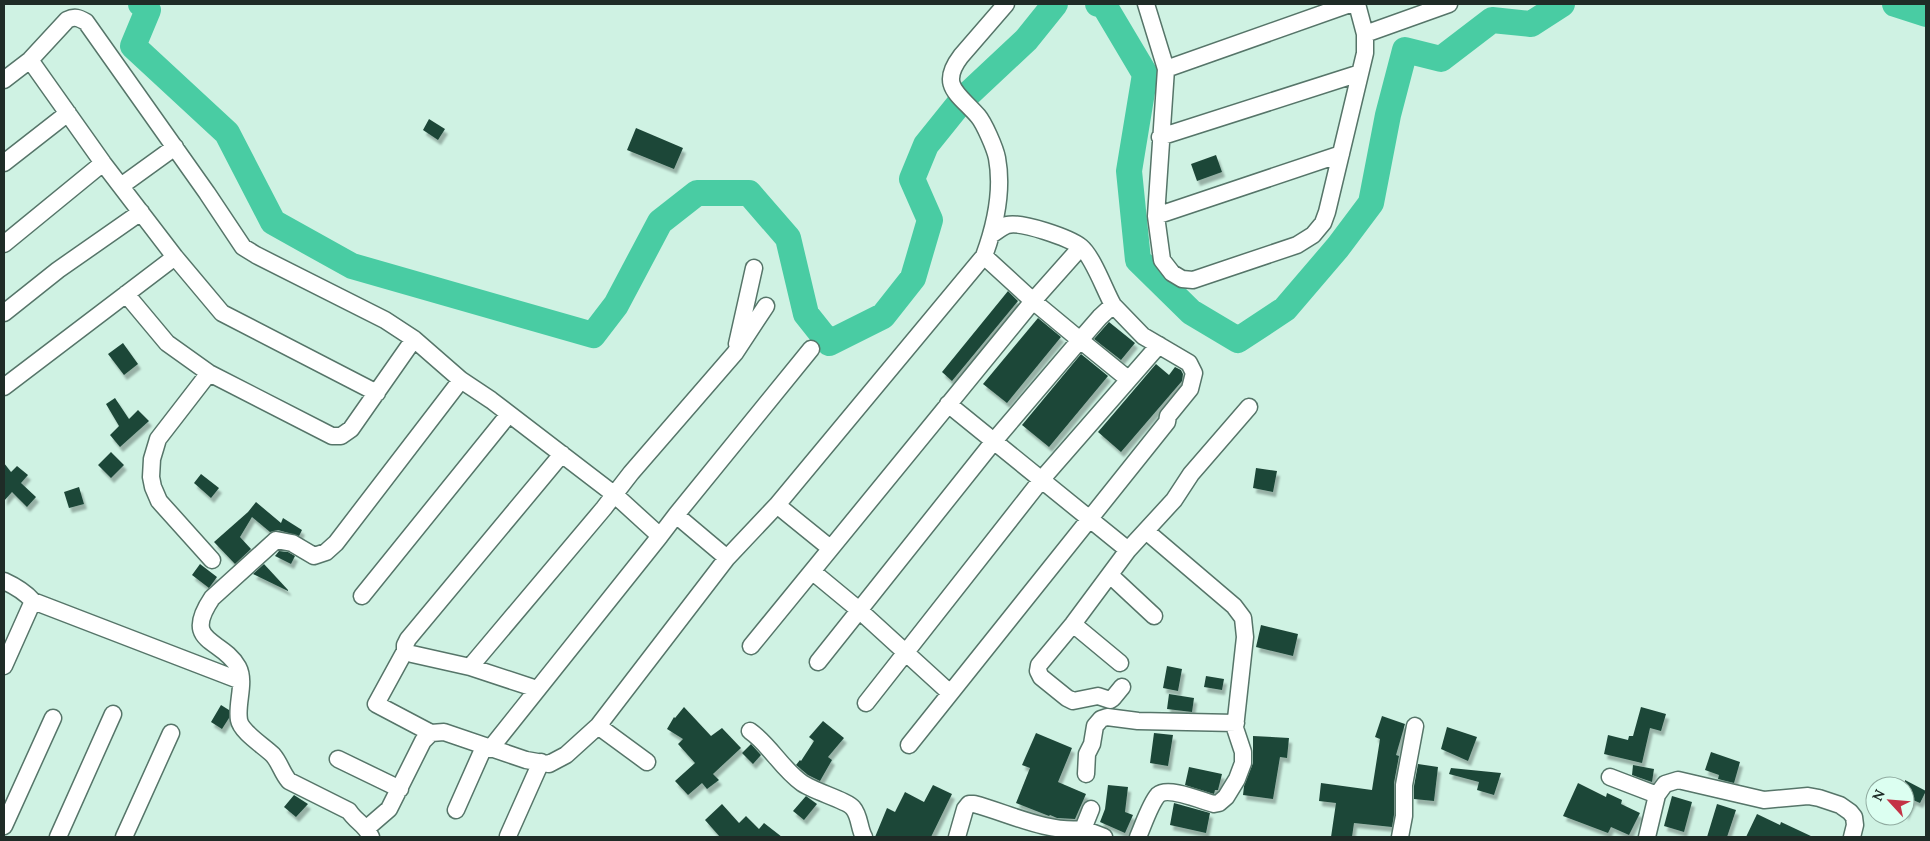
<svg xmlns="http://www.w3.org/2000/svg" width="1930" height="841" font-family="Lora,serif">
  <defs>
    <filter id="shadow"><feDropShadow dx="3" dy="5" stdDeviation="1" flood-color="#0004"/></filter>
  </defs>
  <rect width="100%" height="100%" fill="#cff2e3"/>
  <g fill="none" stroke-linecap="round" stroke-linejoin="round">
    <path stroke="#49cca3" stroke-width="26" d="M141 4 148 10 133 46 227 133 273 222 352 266 593 335 616 305 660 222 697 193H749L788 238 806 314 829 343 883 316 913 278 930 220 912 179 926 145 963 99 1026 40 1055 4
      M1098 4 1104 5 1145 74 1129 171 1138 260 1191 312 1238 340 1285 309 1338 247 1371 203 1388 115 1405 50 1441 59 1492 20 1531 24 1562 4
      M1895 4 1926 14"/>
  </g>
  <path fill="#1f4739" filter="url(#shadow)" d="M429 119 445 129 438 140 423 130Z
    M636 128 683 148 674 169 627 150Z
    M1216 155 1222 172 1197 181 1191 164Z
    M1008 291 1018 301 952 381 942 372Z
    M1038 318 1061 337 1007 403 983 384Z
    M1109 322 1135 343 1121 360 1094 339Z
    M123 343 138 364 124 375 108 354Z
    M1081 354 1108 376 1049 447 1022 425Z
    M1156 364 1169 375 1175 367 1181 370 1183 374 1182 381 1121 452 1098 432Z
    M115 398 129 419 138 410 149 421 120 447 110 435 119 426 106 404Z
    M111 452 124 465 111 478 98 465Z
    M4 463 11 472 17 466 28 475 21 483 36 497 27 507 12 492 4 501Z
    M1256 468 1277 471 1273 492 1253 488Z
    M201 474 219 488 211 498 194 483Z
    M79 487 84 504 69 508 64 492Z
    M256 502 281 523 283 518 302 530 299 536 278 530 270 532 252 517 240 537 251 549 235 564 214 542 248 512Z
    M279 551 288 552 295 556 291 564 275 556Z
    M200 564 217 577 209 588 192 575Z
    M264 564 288 590V591L253 574Z
    M1261 625 1298 634 1293 656 1256 647Z
    M1167 666 1182 669 1178 691 1163 688Z
    M1206 676 1224 679 1222 690 1204 687Z
    M1169 694 1194 698 1192 712 1167 709Z
    M221 705 229 710V718L222 729 211 722Z
    M684 707 711 736 722 728 741 748 713 774 719 780 707 789 702 783 688 795 675 781 695 763 678 744 683 739 667 729 674 717 675 718Z
    M1641 707 1666 714 1661 731 1650 728 1642 763 1604 754 1608 735 1628 740 1629 736H1633Z
    M1382 716 1405 724 1396 755 1399 756 1394 783V815L1392 827 1354 823 1352 837H1331L1336 803 1319 801 1321 783 1372 790 1380 739 1375 737Z
    M823 721 844 738 828 757 832 760 820 781 808 775 796 765 800 760 801 761 814 741 809 737Z
    M1447 727 1477 737 1468 761 1441 749Z
    M1036 733 1072 748 1058 782 1086 794 1075 819 1057 818 1050 815 1049 816 1016 803 1030 768 1022 765Z
    M1154 733 1173 735 1168 766 1150 763Z
    M1253 736 1289 738 1287 758 1280 757 1273 799 1243 795 1244 786 1253 763Z
    M751 744 761 755 753 764 742 753Z
    M1711 752 1740 762 1734 783 1718 779 1719 775 1705 770Z
    M1418 764 1438 767 1434 801 1414 799V786Z
    M1633 765 1654 769 1652 782 1632 775Z
    M1189 767 1222 774 1218 790H1215L1214 794 1185 785Z
    M1451 768 1501 773 1494 795 1477 790 1479 782 1449 774Z
    M1905 780 1926 791 1920 803 1913 800 1905 816Z
    M1578 783 1606 797 1607 793 1622 800 1621 804 1640 813 1629 835 1611 827 1608 833 1563 816Z
    M933 785 952 794 931 837H875L887 808 895 812 905 792 924 802Z
    M1108 785 1128 787 1125 812 1133 815 1125 833 1100 822 1105 809Z
    M294 795 308 804 296 817 284 807Z
    M806 796 817 804 804 820 793 811Z
    M1672 796 1692 802 1684 832 1664 826Z
    M1174 803 1210 813 1206 833 1170 825Z
    M722 804 739 823 746 816 759 829 764 823 782 837H720L705 820Z
    M1717 804 1736 810 1727 837H1707Z
    M1757 814 1780 825 1781 822 1813 837H1746Z"/>
  <g fill="none" stroke-linecap="round" stroke-linejoin="round">
    <g stroke="#567569" stroke-width="19">
      <path id="street" d="M1146 4 1166 69 1156 216 1162 260 1172 273 1182 279 1193 280 1297 245 1313 235 1323 223 1327 212 1365 53V34L1357 4
        M1365 34 1449 4
        M30 60 103 163 175 257 222 313 377 393
        M1166 69 1350 4
        M4 80 30 60 67 20C75 16 79 18 86 22L207 193 243 247 256 255 385 320 414 339 461 380 491 400 615 495 660 536 676 515 727 558 777 505
        M1160 137 1360 73
        M4 163 68 113
        M121 186 175 147
        M1156 216 1341 154
        M991 235C996 232 1002 227 1007 225 1021 221 1070 238 1081 247 1093 257 1105 291 1113 305
        M4 244 103 163
        M126 294 167 343 209 373 332 436H341L351 429 414 339
        M4 313 58 270 141 212
        M737 344 754 268
        M209 373 158 439 152 459 151 477 153 487 159 501 212 560
        M4 387 175 257
        M948 404 1128 550
        M676 515 811 349
        M830 548 777 505 984 256C995 226 1003 190 997 158 995 148 984 123 978 116 959 94 938 86 961 56L1006 4
        M813 572 859 610 950 693
        M1110 575 1154 616
        M4 581C15 586 24 591 33 601L4 666
        M362 596 509 414
        M33 601 241 681
        M1073 624 1120 663
        M751 646 1033 301 1081 247
        M405 651 376 704 431 733
        M818 662 994 441 1080 340 1033 301 984 256
        M470 667 604 508 631 473 735 353 766 306
        M1122 687 1113 698 1110 700 1098 696 1073 701 1067 698 1041 677 1038 671 1039 665 1073 624 1128 550 1174 500 1191 474 1249 407
        M537 689 470 667 412 654 405 651V645L408 639 562 454
        M866 703 1042 479 1159 345
        M598 726 647 762
        M750 731C770 745 781 768 802 783 813 791 848 801 853 808 860 816 859 829 864 837
        M909 745 1167 422 1168 416 1190 389 1194 373 1189 363 1143 336 1113 305 1100 317 1080 340 1128 379
        M490 749 660 536
        M338 759 400 789
        M1086 774 1087 754 1092 744 1095 726 1101 719 1107 717 1138 721 1236 723
        M1610 777 1657 795
        M1091 809 1083 829 1104 837
        M456 810 484 747
        M4 826 53 718
        M367 828 389 809 423 741 431 733 444 732 526 760 549 764 566 755 598 726 727 558
        M508 836 541 762
        M58 837 113 714
        M124 837 171 733
        M371 837C365 824 356 822 349 811L289 781C282 773 280 763 273 755 264 746 241 732 239 720 236 704 246 682 238 667 222 638 181 644 212 598L276 540 292 543 314 556 326 552 336 543 461 380
        M957 837 965 809 969 804H974C1008 813 1047 833 1083 829
        M1138 837C1143 826 1150 804 1158 795 1168 786 1202 801 1214 804L1219 803 1226 797 1237 779 1243 763V752L1235 728 1245 637 1243 618 1234 606 1146 531
        M1400 837 1404 816V785L1415 726
        M1647 837 1657 795 1665 784 1678 780 1764 800 1808 796 1819 798 1840 805 1850 812 1854 817 1855 825 1852 837"/>
    </g>
    <use href="#street" stroke="#fff" stroke-width="16"/>
  </g>
  <rect width="1930" height="841" fill="none" stroke="#1f2c27" stroke-width="10"/>
  <g transform="translate(1890 801) rotate(296)"><circle r="24" fill="#dcfff1" stroke="#90aba0"/>
  <path d="M0-4L9 19L0 12L-9 19Z" fill="#c43346"/>
  <text y="-8" font-size="14" font-weight="bold" text-anchor="middle" fill="#1f2c27">N</text>
  </g>
</svg>
